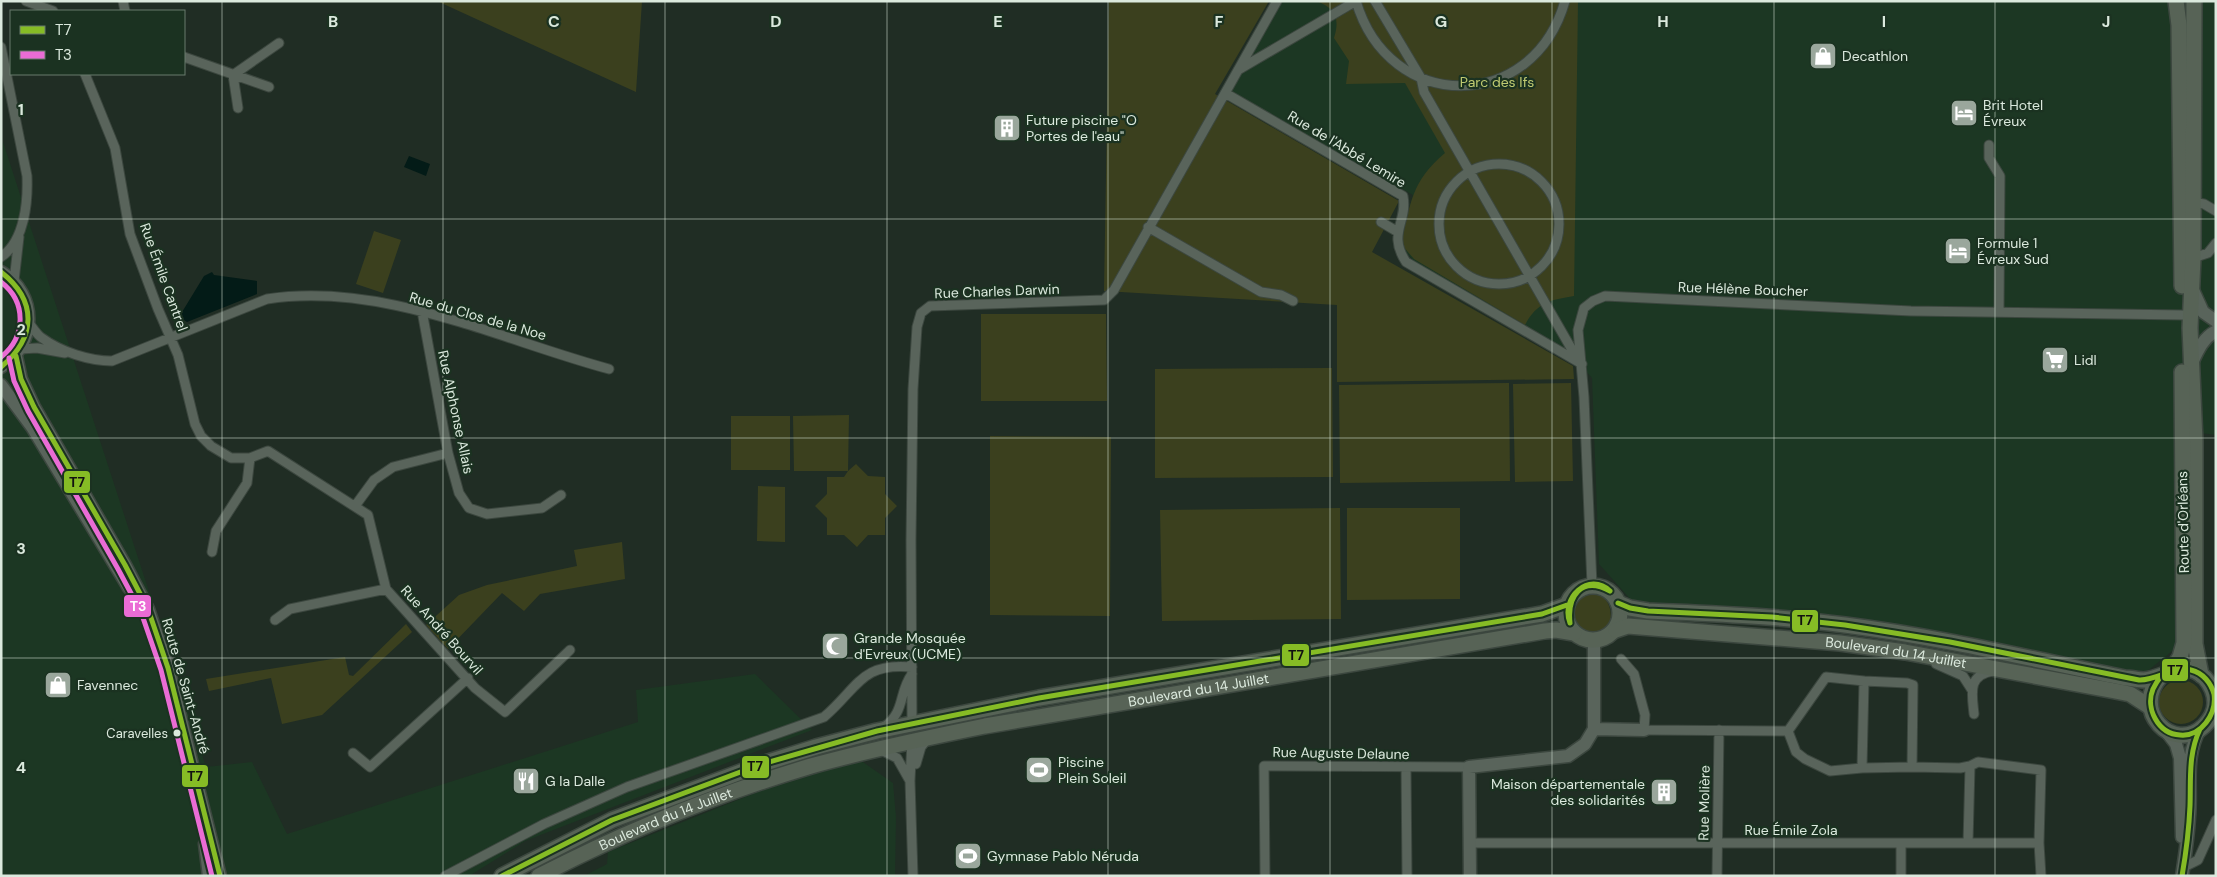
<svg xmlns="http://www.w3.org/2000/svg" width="2217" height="877" font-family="'DM Sans',sans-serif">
  <rect width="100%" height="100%" fill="#202d24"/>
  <path fill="#1c3723" d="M1279 1H2216V435L2193 432 2187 639 2145 673 1845 619 1715 613 1632 601 1599 564 1592 378 1570 353 1416 264 1403 248V232L1413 195 1227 93Z
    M3 142 206 767 252 762 287 834 638 722 636 690 755 674 812 730 525 841 469 876H1Z
    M860 760 893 783 896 817 895 876H584L607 864 608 852 760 791Z"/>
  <path fill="#3b401e" d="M437 1H642L636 92Z
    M1109 1H1269L1215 94 1399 201 1372 252 1573 366 1574 379 1337 382V305L1104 291Z
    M1316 1H1578L1574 296C1551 300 1537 302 1525 325L1414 259 1401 244C1411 202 1411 182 1445 153L1405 83 1346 84 1349 61 1334 38C1340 19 1336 8 1316 1Z
    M374 231 401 240 383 293 356 284Z
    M981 314H1106L1107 401H981Z
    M1332 368 1333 477 1155 478V369Z
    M1509 383 1510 481 1340 483 1339 385Z
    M1571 383 1573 481 1515 482 1513 384Z
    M849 415 848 471 856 464 868 476 885 477V494L897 506 885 518V535H868L857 547 844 535H827V518L815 506 827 494V477H844L848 471H794L793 416Z
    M731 416H790V470H731Z
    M990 436 1111 437 1110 616 990 615Z
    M758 486 785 487V542L757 541Z
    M1340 508 1341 619 1162 621 1160 510Z
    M1347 508H1460V599L1347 600Z
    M622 542 625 579 540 594 524 611 502 593 448 649 426 625 459 595 487 585 577 566 574 550Z
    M1587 592C1615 589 1620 634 1593 636 1568 638 1566 599 1587 592Z
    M406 624 412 632 322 715 282 724 271 678 209 691 206 679 345 657 349 675 353 676Z
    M2159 702a22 22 0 1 1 44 0a22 22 0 1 1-44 0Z"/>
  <path fill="#031b17" d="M409 156 430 164 426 176 404 167Z
    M212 272 214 275 257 281V294L187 322 179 317 204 276Z"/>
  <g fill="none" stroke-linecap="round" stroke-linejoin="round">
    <g stroke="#3c473f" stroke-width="11">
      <path id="street" d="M26 1 53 11
        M123 1 125 11
        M1356 1C1389 114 1533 114 1565 1
        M1375 1 1421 78 1424 92 1579 362
        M1 47 27 176C28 201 25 241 1 257
        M184 57 269 87
        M1238 70 1356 1
        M85 74 115 148 130 234 158 309 178 355 195 424 201 436 211 446 231 458H250L268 451 368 515 386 589 475 688 505 712 570 650
        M1225 93 1403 196C1408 222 1387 233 1406 262L1582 364
        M238 108 233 75 279 43
        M1989 145V158L2000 176 1999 312
        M1439 224a60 60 0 1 1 120 0a60 60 0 1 1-120 0Z
        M2192 202 2204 204 2216 211
        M1381 222 1398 232
        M1148 227 1261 292 1281 295 1293 301
        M2193 258 2208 253 2216 243
        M14 281 19 237
        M422 311 448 453 459 493 469 508 487 514 542 508 561 495
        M29 323C33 328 37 335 42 338 61 352 90 361 112 361L267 299C382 281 501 340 609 369
        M21 349 37 348 65 353
        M355 506 374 480 393 467 448 453
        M212 552 216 531 247 483 250 458
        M1592 585 1584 397 1578 330 1584 308 1593 301 1605 296 1911 311 2183 315
        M275 620 290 609 386 589
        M1621 659 1634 674 1645 715 1644 730 1788 731 1826 677 1864 681 1862 768 1830 771 1805 759 1796 752 1788 731
        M1936 664 1963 676 1972 690
        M1974 714C1972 694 1967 675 1993 671
        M912 723 911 540 913 389 917 327 921 313 930 306 1104 300 1114 290 1277 1
        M884 727C906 711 898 693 912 674
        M912 740 910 781 913 876
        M881 750 897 758 910 781
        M353 753 370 767 468 678
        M916 764 921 747 928 738
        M1970 766 1978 762 2041 770 2039 843 2041 876
        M1912 767 1960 768 1970 766 1968 843
        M1406 768 1407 876
        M1862 768 1912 767 1913 685 1907 683 1864 681
        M1470 843H2039
        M1901 844V876
        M2184 867 2198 860 2216 820
        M445 876 544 824 627 787 824 717C858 688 861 662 912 667
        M1265 876 1264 766 1469 767
        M1717 876 1719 730"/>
    </g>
    <g stroke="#3c473f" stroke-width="15">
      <path id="secondary" d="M1 272C38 294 37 344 1 367
        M2193 290 2203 312 2216 321
        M16 356 21 379 34 407 125 565 148 609 168 668 220 876
        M2192 363C2198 350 2203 338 2216 331
        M1 385 32 427 129 588
        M1594 641V729
        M2166 731 2176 744 2180 758 2182 837
        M205 844 209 876
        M1470 876 1469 767 1568 756 1585 744 1594 729 1644 730
        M2182 876C2185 856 2188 837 2189 817 2192 787 2184 757 2200 729"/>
    </g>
    <g stroke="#3c473f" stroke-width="18">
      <g id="primary">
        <path d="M2176 1 2179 25 2182 286"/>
        <path d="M2194 1 2193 258 2190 328 2195 441V644L2201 675"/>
        <circle cx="1593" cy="613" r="27"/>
        <path d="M1618 603 1630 608 1648 611C1714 614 1780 616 1845 625 1939 637 2032 659 2125 678 2131 678 2138 680 2144 680 2167 678 2183 657 2205 678 2211 685 2215 694 2215 703 2215 712 2210 720 2204 726 2173 755 2130 710 2161 676"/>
        <path id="s1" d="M1616 630 1628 626 1840 643 1905 652 2115 691 2130 694 2150 707"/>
        <path d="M2172 670 2180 657 2184 643 2182 372"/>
        <path d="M502 876 612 820 762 764 816 747 877 731 1039 698 1542 614 1567 605"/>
        <path id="s2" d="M539 876C626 831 717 794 811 766 868 750 926 738 985 726L1545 631 1556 630 1574 633"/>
      </g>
    </g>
    <use href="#street" stroke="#59645b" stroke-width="9"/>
    <use href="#secondary" stroke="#59645b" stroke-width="12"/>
    <use href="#primary" stroke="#576356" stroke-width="15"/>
    <g stroke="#1b3221" stroke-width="9">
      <path id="bus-1" d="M1 272C38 301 36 338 1 367
        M16 356 21 379 34 407 125 565 148 609 168 668 220 876
        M1618 603 1630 608 1648 611 1772 617 1845 625 1950 642 2139 680C2157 681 2174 665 2191 670 2203 673 2211 683 2214 694 2217 714 2201 737 2180 735 2158 734 2145 708 2153 689 2155 685 2158 680 2161 676
        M1570 623C1560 598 1589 571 1610 591
        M1570 623C1567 597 1581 575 1610 591
        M502 876 612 820 762 764 877 731 1039 698 1542 614 1567 605
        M2182 876C2186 853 2189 829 2190 806 2191 779 2188 754 2200 729"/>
    </g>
    <g stroke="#1b3221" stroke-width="9">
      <path id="bus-2" d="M1 282C27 302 26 337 1 357
        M9 358 14 381 28 411 118 569 141 612 161 670 212 876"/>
    </g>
    <use href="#bus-1" stroke="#86bc25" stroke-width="5"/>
    <use href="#bus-2" stroke="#ea6cd5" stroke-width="5"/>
  </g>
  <path fill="none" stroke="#dbe9dd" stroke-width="1" stroke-opacity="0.55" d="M222 1V876M443 1V876M665 1V876M887 1V876M1108 1V876M1330 1V876M1552 1V876M1774 1V876M1995 1V876M1 219H2216M1 438H2216M1 658H2216"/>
  <defs>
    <g id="shop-square" transform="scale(1.4375)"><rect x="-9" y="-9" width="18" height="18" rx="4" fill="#9aa79c" stroke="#1b3221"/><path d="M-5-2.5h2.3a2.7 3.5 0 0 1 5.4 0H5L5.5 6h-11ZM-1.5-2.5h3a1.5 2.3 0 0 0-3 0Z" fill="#fff"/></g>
    <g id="hotel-square" transform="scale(1.4375)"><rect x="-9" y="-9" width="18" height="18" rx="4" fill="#9aa79c" stroke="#1b3221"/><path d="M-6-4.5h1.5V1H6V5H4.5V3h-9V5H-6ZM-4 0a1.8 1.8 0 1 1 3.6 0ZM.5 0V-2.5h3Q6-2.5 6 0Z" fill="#fff"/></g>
    <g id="building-square" transform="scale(1.4375)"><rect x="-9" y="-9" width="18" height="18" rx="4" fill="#9aa79c" stroke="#1b3221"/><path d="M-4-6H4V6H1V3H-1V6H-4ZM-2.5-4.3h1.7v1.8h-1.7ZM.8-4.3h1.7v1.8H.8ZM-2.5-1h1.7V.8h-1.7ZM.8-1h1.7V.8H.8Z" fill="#fff"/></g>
    <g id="supermarket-square" transform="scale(1.4375)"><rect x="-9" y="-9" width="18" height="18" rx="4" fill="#9aa79c" stroke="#1b3221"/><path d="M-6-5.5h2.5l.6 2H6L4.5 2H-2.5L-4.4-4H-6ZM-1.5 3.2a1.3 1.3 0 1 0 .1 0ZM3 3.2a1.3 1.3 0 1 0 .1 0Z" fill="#fff"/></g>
    <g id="mosque-square" transform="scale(1.4375)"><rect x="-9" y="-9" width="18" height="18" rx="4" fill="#9aa79c" stroke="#1b3221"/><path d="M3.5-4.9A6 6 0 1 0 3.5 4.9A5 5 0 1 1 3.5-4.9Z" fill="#fff"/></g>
    <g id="stadium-square" transform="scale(1.4375)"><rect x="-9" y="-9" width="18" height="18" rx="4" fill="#9aa79c" stroke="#1b3221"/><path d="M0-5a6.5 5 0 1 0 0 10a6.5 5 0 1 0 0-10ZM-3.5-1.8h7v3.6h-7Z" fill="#fff"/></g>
    <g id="restaurant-square" transform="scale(1.4375)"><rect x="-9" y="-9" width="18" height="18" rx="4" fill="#9aa79c" stroke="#1b3221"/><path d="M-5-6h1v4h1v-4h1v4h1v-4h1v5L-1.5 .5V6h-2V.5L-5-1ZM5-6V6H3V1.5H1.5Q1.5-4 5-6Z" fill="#fff"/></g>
  </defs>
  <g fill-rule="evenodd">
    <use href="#shop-square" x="1823" y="56"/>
    <use href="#hotel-square" x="1964" y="113"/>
    <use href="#building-square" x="1007" y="128"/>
    <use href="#hotel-square" x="1958" y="251"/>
    <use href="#supermarket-square" x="2055" y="360"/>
    <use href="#mosque-square" x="835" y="646"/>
    <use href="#shop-square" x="58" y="685"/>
    <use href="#stadium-square" x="1039" y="770"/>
    <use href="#restaurant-square" x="526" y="781"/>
    <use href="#building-square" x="1664" y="792"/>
    <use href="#stadium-square" x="968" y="856"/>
  </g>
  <circle fill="#dbe9dd" stroke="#1b3221" stroke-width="2" cx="177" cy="733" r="4.5"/>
  <g text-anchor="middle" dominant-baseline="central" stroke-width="4.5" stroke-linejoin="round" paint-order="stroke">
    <g font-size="13" fill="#dbe9dd" stroke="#1b3221" text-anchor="end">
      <text x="168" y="733">Caravelles</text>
    </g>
    <g font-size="14" fill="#dbe9dd" stroke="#1b3221" text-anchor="start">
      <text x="1842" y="56">Decathlon</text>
      <text x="1983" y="105">Brit Hotel<tspan x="1983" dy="16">Évreux</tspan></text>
      <text x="1026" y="120">Future piscine "O<tspan x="1026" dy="16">Portes de l'eau"</tspan></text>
      <text x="1977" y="243">Formule 1<tspan x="1977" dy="16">Évreux Sud</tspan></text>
      <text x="2074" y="360">Lidl</text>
      <text x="854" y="638">Grande Mosquée<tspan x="854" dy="16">d'Evreux (UCME)</tspan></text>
      <text x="77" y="685">Favennec</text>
      <text x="1058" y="762">Piscine<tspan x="1058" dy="16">Plein Soleil</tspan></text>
      <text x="545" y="781">G la Dalle</text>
      <text x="1645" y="784" text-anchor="end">Maison départementale<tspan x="1645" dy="16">des solidarités</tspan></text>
      <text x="987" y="856">Gymnase Pablo Néruda</text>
    </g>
    <g font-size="14" fill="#bfca71" stroke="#1b3221">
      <text x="1497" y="82">Parc des Ifs</text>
    </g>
    <g font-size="14" fill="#dbe9dd" stroke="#1b3221">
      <text transform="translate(1347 149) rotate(31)">Rue de l'Abbé Lemire</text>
      <text transform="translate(164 277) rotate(70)">Rue Émile Cantrel</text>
      <text transform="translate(1743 289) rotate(2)">Rue Hélène Boucher</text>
      <text transform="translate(997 291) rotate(-2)">Rue Charles Darwin</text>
      <text transform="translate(478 316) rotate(16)">Rue du Clos de la Noe</text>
      <text transform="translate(456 412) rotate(78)">Rue Alphonse Allais</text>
      <text transform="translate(2183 522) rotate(-91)">Route d'Orléans</text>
      <text transform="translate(442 630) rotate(48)">Rue André Bourvil</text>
      <text stroke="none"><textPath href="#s1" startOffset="282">Boulevard du 14 Juillet</textPath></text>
      <text transform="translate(186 686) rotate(74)">Route de Saint-André</text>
      <text stroke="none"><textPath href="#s2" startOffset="689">Boulevard du 14 Juillet</textPath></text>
      <text transform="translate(1341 753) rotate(1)">Rue Auguste Delaune</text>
      <text transform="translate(1704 803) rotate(-89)">Rue Molière</text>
      <text stroke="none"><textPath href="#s2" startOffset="139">Boulevard du 14 Juillet</textPath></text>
      <text x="1791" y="830">Rue Émile Zola</text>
    </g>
  </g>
  <g font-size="16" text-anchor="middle" font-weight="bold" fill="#dbe9dd" stroke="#1b3221" stroke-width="4.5" stroke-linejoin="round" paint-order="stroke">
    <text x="333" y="27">B</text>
    <text x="554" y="27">C</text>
    <text x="776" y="27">D</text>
    <text x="998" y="27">E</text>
    <text x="1219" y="27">F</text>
    <text x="1441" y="27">G</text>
    <text x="1663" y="27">H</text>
    <text x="1884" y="27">I</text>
    <text x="2106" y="27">J</text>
    <text x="21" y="115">1</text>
    <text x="21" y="335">2</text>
    <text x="21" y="554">3</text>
    <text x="21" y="773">4</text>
  </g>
  <g stroke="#1b3221" stroke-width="2">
    <rect x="63" y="470" width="28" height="24" rx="5" fill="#86bc25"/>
    <rect x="123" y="594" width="29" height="24" rx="5" fill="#ea6cd5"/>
    <rect x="1791" y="609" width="28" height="24" rx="5" fill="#86bc25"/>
    <rect x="1281" y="643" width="29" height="24" rx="5" fill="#86bc25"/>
    <rect x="2161" y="658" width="28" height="24" rx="5" fill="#86bc25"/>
    <rect x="741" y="755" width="29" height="24" rx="5" fill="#86bc25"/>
    <rect x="181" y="764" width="28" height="24" rx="5" fill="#86bc25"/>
  </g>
  <g font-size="14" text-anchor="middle" font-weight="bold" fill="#fff">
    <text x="138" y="611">T3</text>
  </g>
  <g font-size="14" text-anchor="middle" font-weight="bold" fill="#111">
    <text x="77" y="487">T7</text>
    <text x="1805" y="625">T7</text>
    <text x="1296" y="660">T7</text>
    <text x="2175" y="675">T7</text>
    <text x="755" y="771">T7</text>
    <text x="195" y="781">T7</text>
  </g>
  <rect width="2217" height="877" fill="none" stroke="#dbe9dd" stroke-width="5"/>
  <rect x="10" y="10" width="175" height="65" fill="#1b3221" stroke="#687b6c"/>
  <rect x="20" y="26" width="25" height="8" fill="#86bc25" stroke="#687b6c"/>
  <text x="55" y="35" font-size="15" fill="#dbe9dd">T7</text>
  <rect x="20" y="51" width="25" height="8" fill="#ea6cd5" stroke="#687b6c"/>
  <text x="55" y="60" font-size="15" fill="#dbe9dd">T3</text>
</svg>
